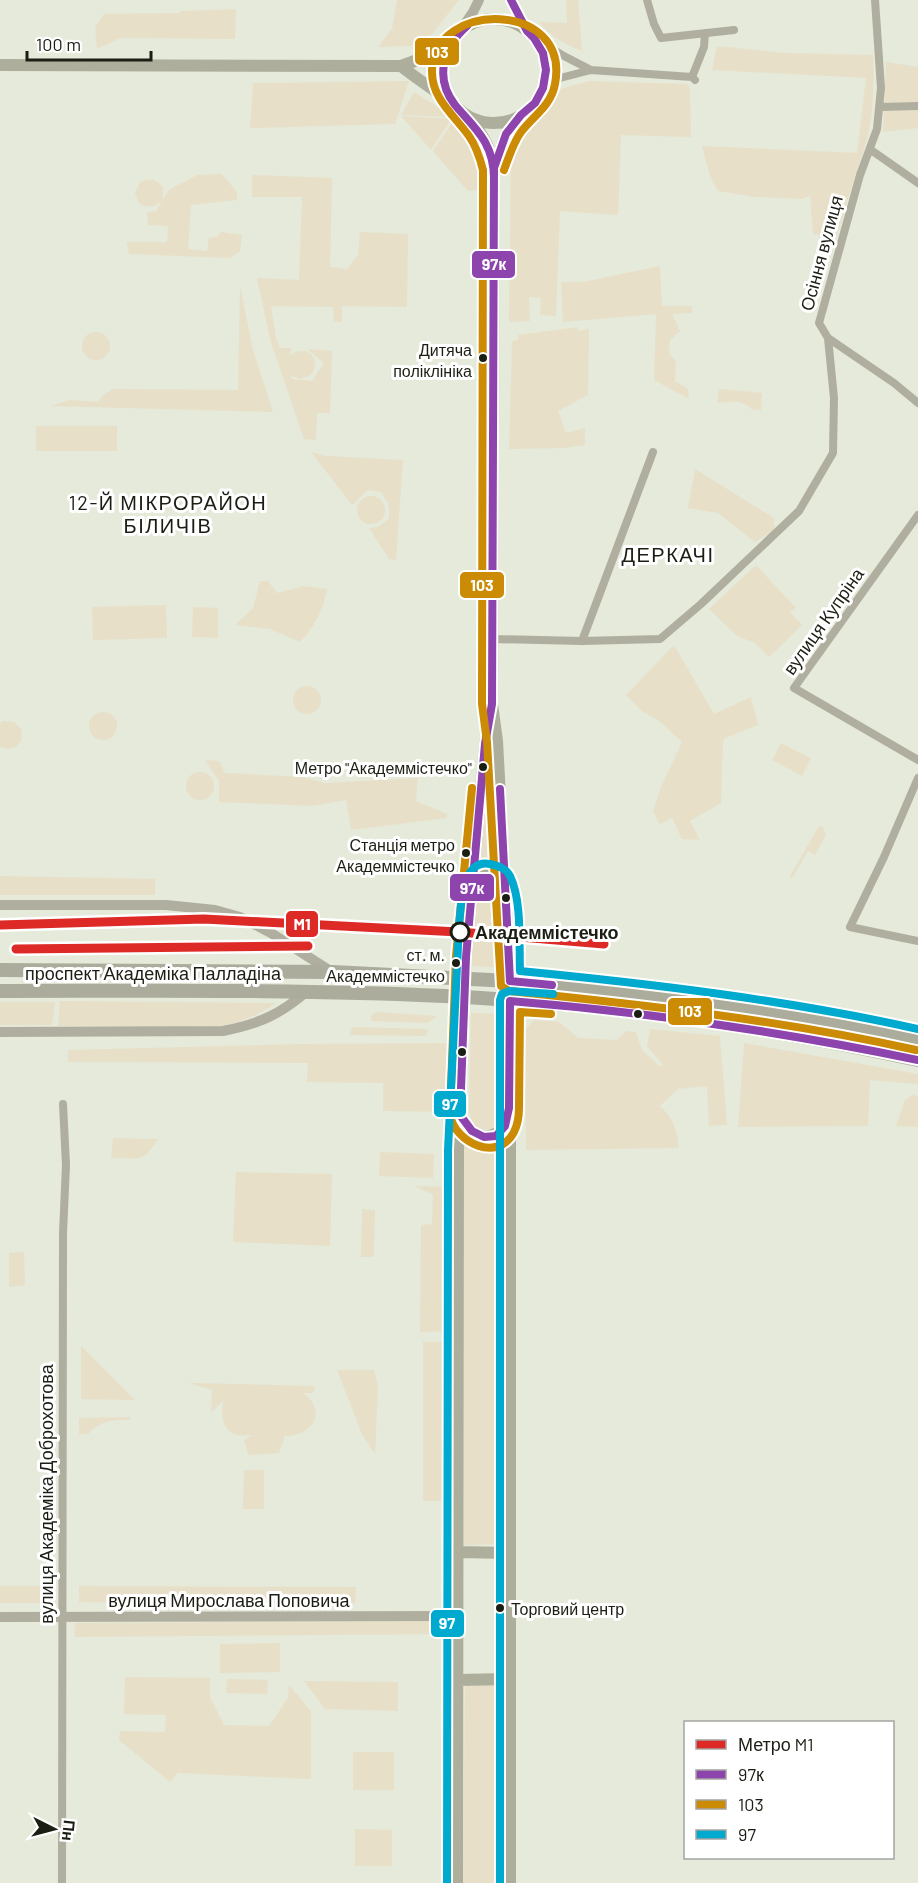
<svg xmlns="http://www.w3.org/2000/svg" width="918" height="1883" font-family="Barlow,sans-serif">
  <rect width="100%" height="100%" fill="#e5eada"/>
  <path fill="#e8dfc8" d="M397 0H459L431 35 411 46 378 47 392 29Z
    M566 0H578L582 51C565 44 550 36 539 22L567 23Z
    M236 9 235 39 120 38 97 49 95 27 104 14 179 13 180 11Z
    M717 46 785 53 873 55C874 83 874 115 866 143 855 177 844 211 834 245L826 236 813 234 810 196 802 199 756 197 718 191 710 176 702 146 857 153 866 78 712 70Z
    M886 62 918 67V128L883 132Z
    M409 81 395 124 250 128 253 83Z
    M589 81 687 84 690 88 691 137 621 135 618 215 560 211 556 316 540 315 541 298 529 297 530 321 509 322 511 147 528 119 551 96 564 88Z
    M414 92 438 107 451 117 401 115Z
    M401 116 451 119 431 150Z
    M454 120 473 138 480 161 481 190 468 191 433 151Z
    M222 174 237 192V200L191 205 188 249 207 251 209 238 217 237 221 232 242 235 240 251 230 258 129 254 127 242H167L168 226 148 225 147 212 156 211 162 201C155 207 148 209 139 203L135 193 140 183C149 177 157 179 163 188V199L169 190 197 175Z
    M252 175 332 178 330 267 347 269 358 255 360 232 408 234 407 307 342 306V322L334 321 333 307 271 306 276 338 280 348H292L289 356C305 343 323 358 311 375L300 379 290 375 293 379 312 381 324 363 307 349 332 351 330 413H317L316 440 304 439 270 339 257 278 299 280 302 197H252Z
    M660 266 662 306H692V313L672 314 680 331 670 340 669 353 676 362 675 381 688 389 689 399 654 380 656 314 563 322 561 282H583Z
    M240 286 253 350 273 412 51 406 70 400 98 402 103 395 113 389 238 390Z
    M578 327V331L589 329 588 395 558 411 566 433 585 428V445L563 448 509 449 512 341 518 340V335Z
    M82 346a14 14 0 1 1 28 0a14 14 0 1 1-28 0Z
    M719 389 762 393 761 410 751 409C743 399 729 402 717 403Z
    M36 426H117V451H36Z
    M311 452 327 456 403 460 396 560 389 559 369 528 378 527 389 519V505L381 492 368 490 352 505Z
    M695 469 774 518V530L755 542 718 513 688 508Z
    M357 510a14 14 0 1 1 28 0a14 14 0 1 1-28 0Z
    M756 565 796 608 790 612 802 625 769 657 755 643 737 636 709 609Z
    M260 581H268L277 593 304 586 327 589C324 609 314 627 300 642L270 629 235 625 253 608Z
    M166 605 167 638 93 640 92 607Z
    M193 607 218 608V638L192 637Z
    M674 645 714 714 751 697 758 725 725 738 723 741 721 803 690 821 700 840 682 839 672 818 660 824 653 811 661 787 682 742 658 720 643 712 626 695Z
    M293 700a14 14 0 1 1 28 0a14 14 0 1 1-28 0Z
    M89 726a14 14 0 1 1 28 0a14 14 0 1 1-28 0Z
    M3 721 14 722 22 730 21 741C16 748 8 752 0 746V723Z
    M781 743 811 758 802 776 772 760Z
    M491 755 494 761 498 873C491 869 486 868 480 873L488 760Z
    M205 760 219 761 225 773 302 777 326 783 418 778 416 801 447 814V818L351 830 346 800 312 806 219 802V781Z
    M186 786a14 14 0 1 1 28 0a14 14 0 1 1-28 0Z
    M819 826 823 827 826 835 815 855 808 851 792 878 790 876Z
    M0 876 155 879V895H0Z
    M486 882 493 883 500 894 503 968 471 966 477 894 481 885Z
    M60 1001 276 1003C260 1015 241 1021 223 1027L58 1026Z
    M0 1002H55L52 1025H0Z
    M377 1012 437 1016 427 1023 371 1021V1016Z
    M471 1013 506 1014V1112L498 1127 487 1130 474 1127 469 1112Z
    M534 1020 559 1022 578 1038 616 1040 627 1031 636 1032 642 1050 659 1066 663 1065 647 1046 650 1029 720 1036 727 1125 709 1126 707 1086 678 1089 660 1106C672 1117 679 1132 678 1148L526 1150 525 1030Z
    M353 1027 428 1029 426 1036 349 1035Z
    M457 1043 455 1112 383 1111V1083L307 1082 308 1063 68 1062V1050L300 1044Z
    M744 1043 918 1074V1084L870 1080 868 1126 738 1127Z
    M912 1095 918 1096V1127L896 1126 905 1100Z
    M507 1134 506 1544 464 1545V1138L475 1145 497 1144Z
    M113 1138 158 1139C142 1164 140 1158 111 1158Z
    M380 1152 434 1154 433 1178 379 1176Z
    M236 1172 332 1174 330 1246 233 1242Z
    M415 1186 457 1187 456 1331 420 1332 421 1225 432 1224 433 1195Z
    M362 1209 375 1210 374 1257H361Z
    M24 1252 25 1285 9 1287V1253Z
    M423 1342H455L454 1501H423Z
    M81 1346 135 1400 81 1399Z
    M337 1370H374L378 1387 375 1454 362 1434Z
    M189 1383 315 1386 313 1393H303C328 1411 313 1436 285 1436L279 1453 249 1455 244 1441 252 1435C248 1435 241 1436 237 1435 221 1431 220 1412 224 1400L211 1412 212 1390Z
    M131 1417 129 1420C113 1419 99 1422 88 1434H79V1418Z
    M244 1470H264V1509H243Z
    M0 1586H56V1603H0Z
    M79 1586 356 1587 355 1603 79 1602Z
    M445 1621 447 1634 74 1637 75 1623Z
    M280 1643V1672L220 1673V1644Z
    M125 1677 210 1678V1697L224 1725 269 1726 288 1698 289 1685 311 1711V1779L178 1773 170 1782 119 1740 120 1731 165 1732 166 1715 124 1714Z
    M227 1679 268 1680 267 1694 226 1693Z
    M304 1681 398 1682V1711L325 1709Z
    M465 1685H506L505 1883H463Z
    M353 1752H394V1790H353Z
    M355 1829 392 1830V1866H355Z"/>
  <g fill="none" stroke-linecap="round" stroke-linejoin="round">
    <path stroke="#afae9f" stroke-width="8" d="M647 0 654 24 661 38 734 30
      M534 38 562 55 591 70
      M692 77 704 47 705 33
      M543 88 560 78 591 70 692 77 695 80
      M880 107 918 106
      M871 150 918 183
      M828 338 894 383 918 403
      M918 515 794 688 918 760
      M492 639 582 641 660 639 701 604 799 511 833 453 834 398 828 338 819 323 860 175 877 129 881 88 875 0
      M582 641 653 452
      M918 778 884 857 850 927 918 941
      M62 1883 63 1233 66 1165 63 1104"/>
    <path stroke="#afae9f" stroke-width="10" d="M511 0 527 31
      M460 31 473 12 479 0
      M0 905H166L215 910 240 917 271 933 332 972
      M0 1032 223 1031C258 1024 280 1015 307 991
      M0 1617 458 1616"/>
    <path stroke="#aeae9c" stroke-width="12" d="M442 71a52 52 0 1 1 104 0a52 52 0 1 1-104 0Z
      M0 65 401 66 423 58 451 41
      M401 66C430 90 471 109 487 145 490 152 491 161 494 168L492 704 497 741 510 981V1883
      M494 168 506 134 520 116
      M475 887C483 872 497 868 502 888
      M461 1116C466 1128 474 1135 487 1137L502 1131 508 1119
      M458 1552 510 1553
      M457 1680 510 1679
      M457 1883 458 1150 466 957 485 744 490 717"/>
    <path stroke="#acac9c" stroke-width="14" d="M0 970 333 972 510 981 687 1000 781 1013 918 1040
      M0 991C148 991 297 989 445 996 604 1004 763 1026 918 1060"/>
    <g stroke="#fff" stroke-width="12">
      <path id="bus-1" d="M511 0 527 31 534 38 543 53 546 70 543 88 535 103 521 115 506 134 494 168 492 704 485 744 466 957 460 1115 472 1131 484 1137 496 1136 505 1126 509 1108 510 1001C647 1012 783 1032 918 1060
        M467 26C443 47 434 78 455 105 465 117 477 128 485 142 491 153 494 165 494 178
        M500 789 510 981 552 985"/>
    </g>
    <g stroke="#fff" stroke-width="12">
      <path id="bus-2" d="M504 170C509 157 513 143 521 132 533 116 551 106 555 84 571 0 434 0 432 70 431 98 454 115 469 136 476 146 480 158 483 170L482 704 487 742 501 986 509 991C646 1005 781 1020 916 1050
        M472 788 456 956 450 1115C455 1143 498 1163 514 1132 518 1124 519 1116 519 1108L520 1012 551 1014"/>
    </g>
    <g stroke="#fff" stroke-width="12">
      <path id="bus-3" d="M447 1883 448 1150 459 926C461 908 461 858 490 864 498 866 506 868 510 876 522 900 519 944 520 971 654 984 787 1000 918 1029
        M500 1883V1000L502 994 509 991 553 994"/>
    </g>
    <use href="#bus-1" stroke="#8e44ad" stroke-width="8"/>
    <use href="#bus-2" stroke="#cb8b04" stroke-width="8"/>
    <use href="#bus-3" stroke="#00a9ce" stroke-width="8"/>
    <g stroke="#fff" stroke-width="14">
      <path id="metro-1" d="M0 925 204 919 459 932 604 944
        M16 949 308 946"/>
    </g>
    <use href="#metro-1" stroke="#dd2a26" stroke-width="9"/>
  </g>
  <g fill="#1b1e13" stroke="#fff" stroke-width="2">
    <circle cx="483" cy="358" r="5"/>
    <circle cx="483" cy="767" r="5"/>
    <circle cx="466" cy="853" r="5"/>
    <circle cx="506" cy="898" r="5"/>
    <circle cx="456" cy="963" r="5"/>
    <circle cx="638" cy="1014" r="5"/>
    <circle cx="462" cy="1052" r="5"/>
    <circle cx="500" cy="1608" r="5"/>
  </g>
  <circle fill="#fff" stroke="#1b1e13" stroke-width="3" cx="460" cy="932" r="9"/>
  <g text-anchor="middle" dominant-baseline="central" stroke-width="6" stroke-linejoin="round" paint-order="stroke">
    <g font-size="16" fill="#1b1e13" stroke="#fff" text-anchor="end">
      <text x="472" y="349">Дитяча<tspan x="472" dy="21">поліклініка</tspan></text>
      <text x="472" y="767">Метро "Академмістечко"</text>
      <text x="455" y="844">Станція метро<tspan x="455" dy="21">Академмістечко</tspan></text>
      <text x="445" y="954">ст. м.<tspan x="445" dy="21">Академмістечко</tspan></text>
      <text x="511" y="1608" text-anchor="start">Торговий центр</text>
    </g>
    <g font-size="18" fill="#1b1e13" stroke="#fff">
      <text transform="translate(821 253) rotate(-75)">Осіння вулиця</text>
      <text transform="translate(823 621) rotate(-55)">вулиця Купріна</text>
      <text x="153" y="973">проспект Академіка Палладіна</text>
      <text transform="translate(46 1494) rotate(-90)">вулиця Академіка Доброхотова</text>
      <text x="229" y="1600">вулиця Мирослава Поповича</text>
    </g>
    <g font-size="18" font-weight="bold" fill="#1b1e13" stroke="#fff" text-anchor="start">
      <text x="475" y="932">Академмістечко</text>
    </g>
    <g font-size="20" letter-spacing="1.5" fill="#1b1e13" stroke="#fff">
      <text x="168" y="502">12-Й МІКРОРАЙОН<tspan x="168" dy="23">БІЛИЧІВ</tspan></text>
      <text x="668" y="554">ДЕРКАЧІ</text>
    </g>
  </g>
  <g stroke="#fff" stroke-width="2">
    <rect x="414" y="37" width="46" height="29" rx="6" fill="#cb8b04"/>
    <rect x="471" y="250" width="45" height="29" rx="6" fill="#8e44ad"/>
    <rect x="459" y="571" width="46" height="28" rx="6" fill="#cb8b04"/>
    <rect x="449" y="873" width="46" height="29" rx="6" fill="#8e44ad"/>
    <rect x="285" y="910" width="34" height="28" rx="6" fill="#dd2a26"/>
    <rect x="667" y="997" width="46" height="29" rx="6" fill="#cb8b04"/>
    <rect x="433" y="1090" width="34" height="28" rx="6" fill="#00a9ce"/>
    <rect x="430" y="1609" width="35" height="29" rx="6" fill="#00a9ce"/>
  </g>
  <g font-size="16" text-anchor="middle" font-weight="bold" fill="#fff">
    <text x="437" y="58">103</text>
    <text x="494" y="270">97к</text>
    <text x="482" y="591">103</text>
    <text x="472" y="894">97к</text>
    <text x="302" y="930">M1</text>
    <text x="690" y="1017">103</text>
    <text x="450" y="1110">97</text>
    <text x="447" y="1629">97</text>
  </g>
  <rect x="684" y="1721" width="210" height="138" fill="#ffffff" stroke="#a4a5a1" stroke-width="1.5"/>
  <rect x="696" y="1740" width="30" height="9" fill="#dd2a26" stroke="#a4a5a1" stroke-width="1.5"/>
  <text x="738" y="1751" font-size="18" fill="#1b1e13">Метро M1</text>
  <rect x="696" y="1770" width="30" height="9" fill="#8e44ad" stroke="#a4a5a1" stroke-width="1.5"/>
  <text x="738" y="1781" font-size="18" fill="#1b1e13">97к</text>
  <rect x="696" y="1800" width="30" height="9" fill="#cb8b04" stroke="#a4a5a1" stroke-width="1.5"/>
  <text x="738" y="1811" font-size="18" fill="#1b1e13">103</text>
  <rect x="696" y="1830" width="30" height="9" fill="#00a9ce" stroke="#a4a5a1" stroke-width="1.5"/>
  <text x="738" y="1841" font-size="18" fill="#1b1e13">97</text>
  <g transform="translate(54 1829) rotate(96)" stroke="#ffffff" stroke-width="4.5" paint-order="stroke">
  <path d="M0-4.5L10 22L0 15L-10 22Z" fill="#1b1e13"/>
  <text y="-9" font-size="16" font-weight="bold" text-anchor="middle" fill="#1b1e13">Пн</text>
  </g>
  <path d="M27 51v9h124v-9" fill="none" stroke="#1b1e13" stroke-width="3"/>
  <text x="36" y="51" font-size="18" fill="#1b1e13" stroke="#ffffff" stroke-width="4.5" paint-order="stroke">100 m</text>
</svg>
